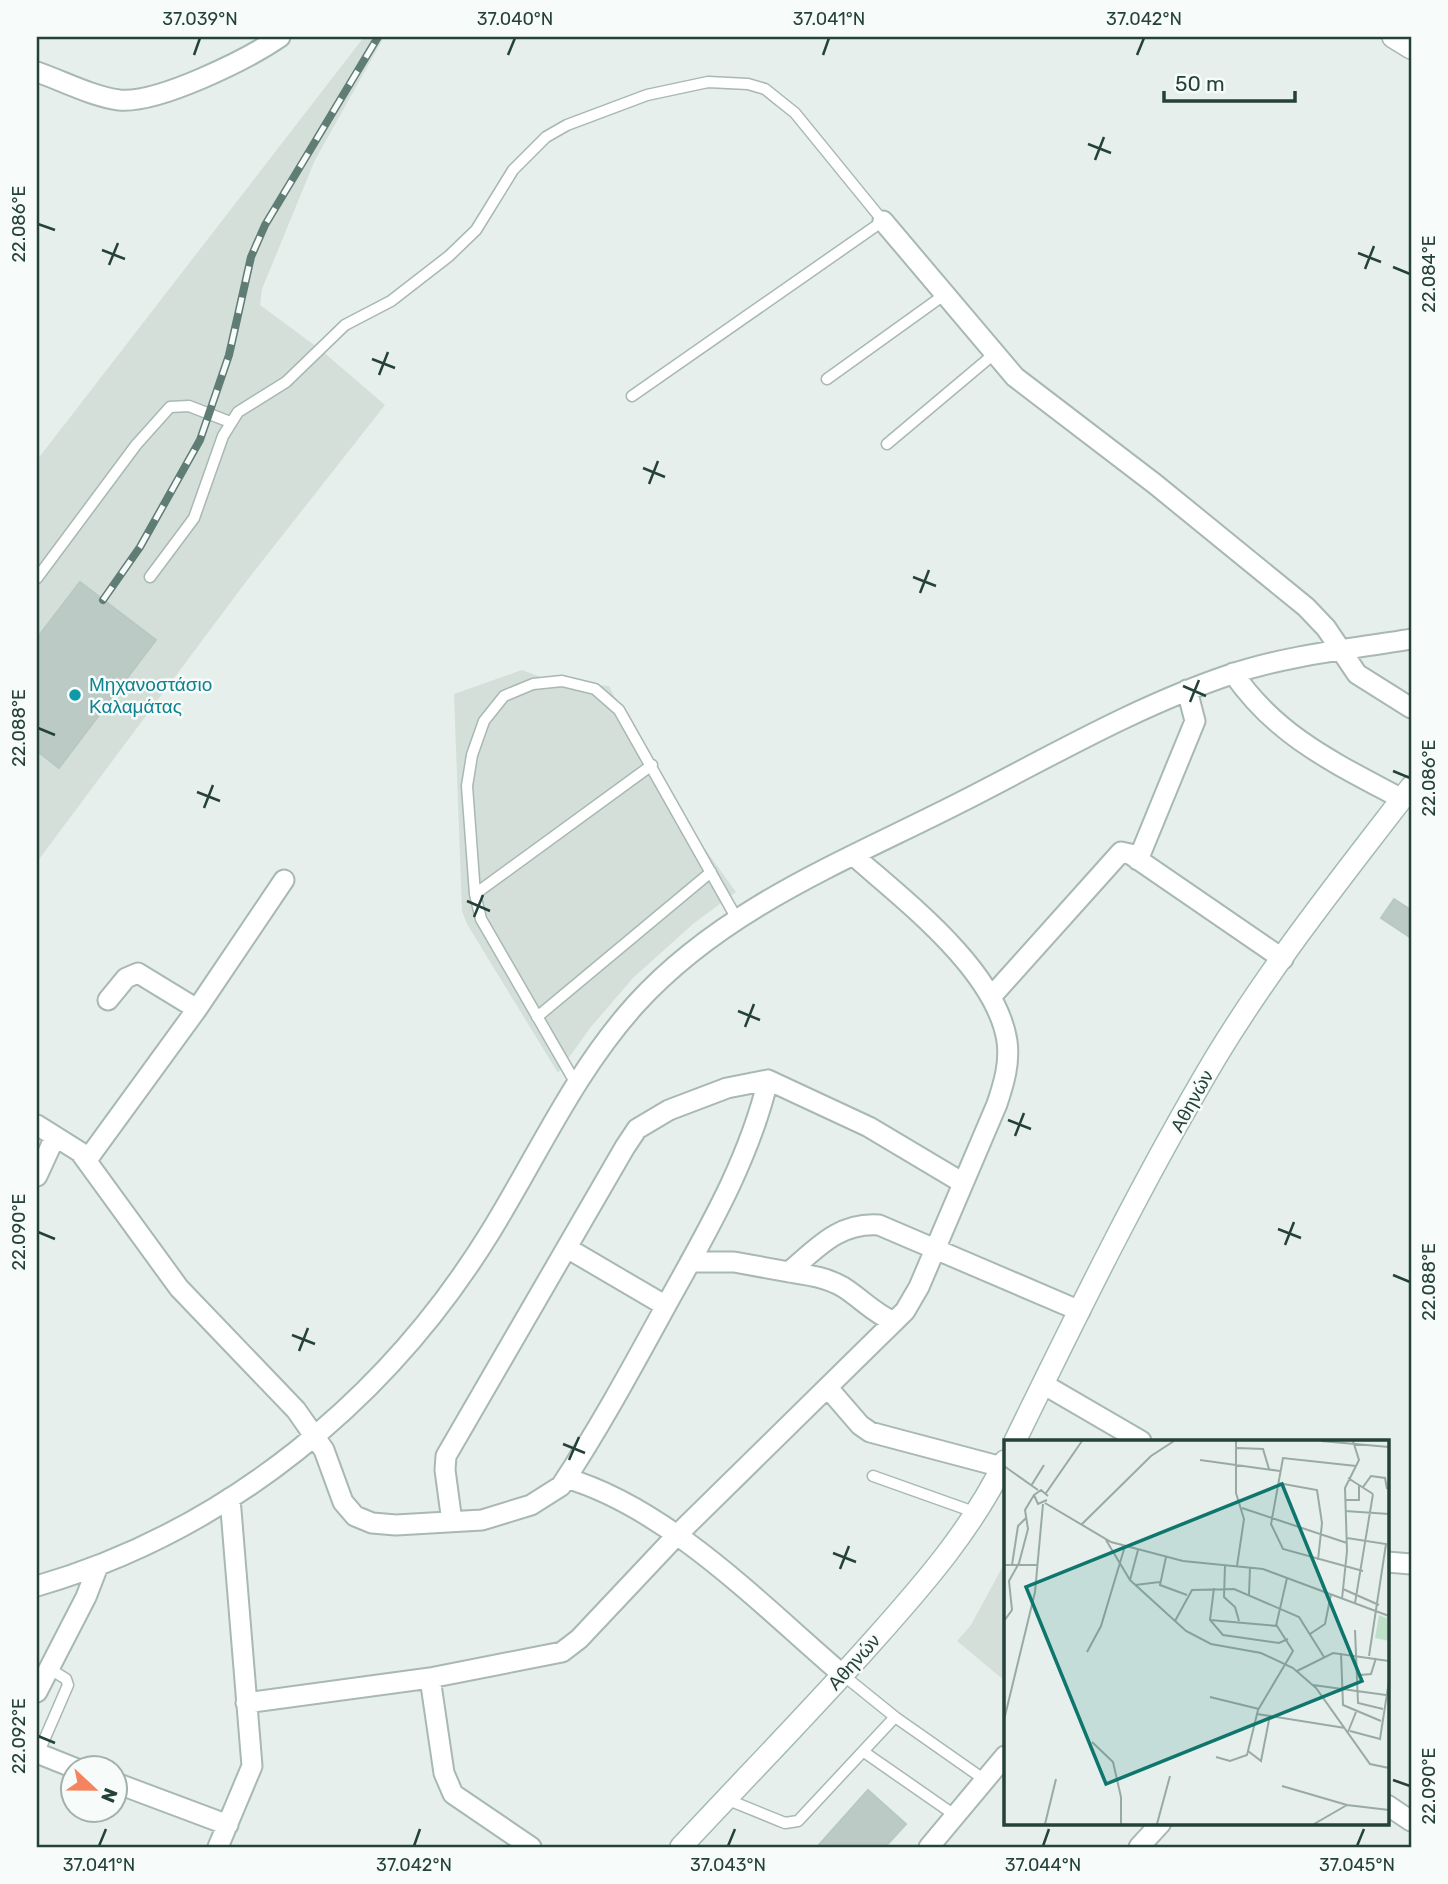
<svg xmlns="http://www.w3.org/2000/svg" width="1448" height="1884" font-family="Rubik,sans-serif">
  <rect width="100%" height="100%" fill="#e6efeb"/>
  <path fill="#d4dfda" d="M364 37H384L315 160 262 289 260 305 321 350 385 405 245 583 37 862V460Z
    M522 670 552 681 609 686 658 784 736 892 693 924 633 978 590 1028 558 1073 467 924 462 911 454 694Z
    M1004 1564H1005V1681L957 1641 971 1625Z"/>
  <path fill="#bbcac4" stroke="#b8c9c2" stroke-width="2" d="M80 582 156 640 59 768 37 751V638Z
    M1394 899 1411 910V938L1381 918Z
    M868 1790 906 1824 885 1847H817Z"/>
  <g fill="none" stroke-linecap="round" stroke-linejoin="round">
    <g stroke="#a8b8b2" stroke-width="13">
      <path id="service" d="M827 379 944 295
        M887 444 994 354
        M150 577 194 518 223 436 238 412 286 382 345 325 391 301 449 256 476 230 513 170 546 137 567 125 647 95 708 82 748 84 765 89 795 113 883 221 632 396
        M37 578 136 445 170 407 189 406 230 422
        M475 894 652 765
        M537 1017 711 872
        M575 1082 481 919 475 894 467 786 472 755 484 721 504 696 533 684 562 681 595 689 619 710 737 919
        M873 1476 977 1513
        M843 1675 895 1717 985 1780
        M864 1752 956 1816
        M38 1754 68 1685 66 1679 50 1669
        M726 1799 785 1823 798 1821 895 1717"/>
    </g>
    <g stroke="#a8b8b2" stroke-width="23">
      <path id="minor" d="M37 72C63 81 91 96 119 100 158 104 248 59 280 37
        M883 221 1015 377 1155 484 1306 607 1326 628 1357 674 1411 708
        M1233 673C1277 737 1335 763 1402 799
        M1138 860 1195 721 1187 690
        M991 997 1121 852 1130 854 1283 959
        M108 1000 126 978 138 973 197 1009
        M37 1125 80 1152 179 1288 296 1410 324 1450 343 1502 355 1516 372 1523 396 1525 482 1520 531 1505 561 1486C600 1427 634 1364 668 1302 708 1230 749 1160 768 1080
        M87 1160 197 1009 284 880
        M37 1176 55 1137
        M567 1248 666 1306
        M690 1262H734L789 1272C817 1248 839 1222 879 1225L1080 1311
        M789 1272C808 1275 826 1277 843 1287 862 1299 872 1312 894 1322
        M1043 1384 1141 1441
        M828 1388 860 1425 870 1432 1002 1467
        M566 1478C670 1509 762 1606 843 1675
        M452 1522 445 1470 446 1456 625 1147 637 1129 669 1110 727 1088 768 1080 869 1127 963 1183
        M1387 1562 1411 1564
        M37 1586C227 1531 388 1399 491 1231 539 1153 574 1073 636 1004 725 906 850 859 965 800 1053 755 1139 705 1232 674 1289 655 1352 649 1411 639
        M430 1678 444 1773 453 1794 531 1847
        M37 1692 86 1597 98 1566
        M246 1703 430 1678 562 1652 579 1639 676 1536 905 1311 919 1287 997 1104C1004 1083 1010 1063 1007 1041 996 970 905 901 854 856
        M37 1753 77 1769
        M116 1783 228 1825
        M1387 1805 1411 1821
        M218 1847 252 1766 230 1498
        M929 1847 1005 1756
        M1139 1847 1161 1823"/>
    </g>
    <g stroke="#a8b8b2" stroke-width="24">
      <path id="tertiary" d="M1393 37 1411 48"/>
    </g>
    <g stroke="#a4bbb3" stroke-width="24">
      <path id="secondary" d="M1015 1441C1078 1312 1142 1181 1216 1057 1273 963 1344 874 1411 787
        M681 1847C745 1778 811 1711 874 1640 924 1584 972 1529 1005 1461"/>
    </g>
    <use href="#service" stroke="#fff" stroke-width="10"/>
    <use href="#minor" stroke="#fff" stroke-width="19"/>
    <use href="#tertiary" stroke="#fff" stroke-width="21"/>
    <use href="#secondary" stroke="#fff" stroke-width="21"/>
    <g stroke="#5f7d75" stroke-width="8">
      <path id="rail" d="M103 600 140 547 200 440 229 355 251 257 265 225 378 37"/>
    </g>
    <use href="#rail" stroke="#f7fbf9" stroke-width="5" stroke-dasharray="16" stroke-linecap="butt"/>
  </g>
  <path fill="none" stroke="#24423a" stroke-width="2.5" d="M194 55 200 38M508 55 515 38M823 55 829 38M1137 55 1144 38M1088 144 1111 153M1095 160 1104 137M38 224 55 230M102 250 125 259M1358 253 1381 262M109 265 118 243M1393 267 1410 274M1365 269 1374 246M372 359 395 368M379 375 388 352M643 468 665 477M649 484 658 461M913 577 936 586M920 593 929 570M1183 686 1206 696M1190 702 1199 680M38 728 55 735M1393 771 1410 778M197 792 220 801M204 808 213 785M467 901 490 911M474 917 483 895M738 1011 760 1020M745 1027 754 1004M1008 1120 1031 1129M1015 1136 1024 1113M1278 1229 1301 1238M38 1232 55 1239M1285 1245 1294 1222M1393 1275 1410 1282M292 1335 315 1344M299 1351 308 1328M563 1444 585 1453M569 1460 579 1437M833 1553 856 1562M840 1569 849 1546M38 1736 55 1743M1393 1780 1410 1786M99 1846 106 1829M414 1846 420 1829M728 1846 735 1829M1043 1846 1049 1829M1357 1846 1364 1829"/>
  <circle fill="#0f9aa8" stroke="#f7fbf9" stroke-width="2.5" cx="75" cy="695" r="7"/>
  <g text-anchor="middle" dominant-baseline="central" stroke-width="5" stroke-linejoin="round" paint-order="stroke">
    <g font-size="19" fill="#0d838f" stroke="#f7fbf9" text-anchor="start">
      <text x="89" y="684">Μηχανοστάσιο<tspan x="89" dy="22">Καλαμάτας</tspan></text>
    </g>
    <g font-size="19" fill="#24423a" stroke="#f7fbf9">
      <text transform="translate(1192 1101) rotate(-61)">Αθηνών</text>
      <text transform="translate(854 1662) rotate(-48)">Αθηνών</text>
    </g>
  </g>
  <g transform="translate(1004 1440)">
    <rect width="385" height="385" fill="#e6efeb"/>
    <path d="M375 175 385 179V201L371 198Z" fill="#bfe0c8"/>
    <path fill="none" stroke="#98aaa4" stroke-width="2" d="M232 1V53L240 79 233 126M317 1 385 7M233 8 259 9 265 29M196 20 276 31M0 26 34 50M352 26 279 18 267 84 279 109 359 131M344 38 369 54M274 43 313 50 318 83 314 120M27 46 40 25M359 47 367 36 381 38 383 49M42 53 78 1M43 60 34 64 30 55 37 50 44 56M341 60H355V45M41 63 107 102 179 121 259 129 385 176M238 68 343 103M341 71 385 74M77 85 147 16 170 1M343 98 382 104 365 216M102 100 126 140 182 191 207 204 257 213 289 228 312 248 366 324 385 328M162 117 156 145 183 155M0 125H33M8 125 14 86 22 78M221 125 220 157 231 167 235 181M126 140 134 110M131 145 156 142M210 148 206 180 219 195 275 203 284 199M339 149 375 165M245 155 246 127M338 159 343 111 341 48 355 20 349 1M351 163 369 54M206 180 273 186 289 211 254 270 243 315 226 321 212 317M0 181 8 170 5 141 15 123 24 89 21 70 30 55M171 181 188 150 230 149 295 177 320 217M272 186 283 138M351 190 354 263 379 269M306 194 321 184 327 154M83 212 97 186 121 106M337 213 339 265 377 281M293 231 329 213 385 221M356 235 367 234 372 218M309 245 382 255M206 257 255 269M253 274 341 288M0 280 31 152 39 64M346 291 376 299 385 241M344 292 352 272M88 302 109 322 117 357V384M244 311 257 321 266 275M278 346 343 365 385 370M41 384 52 339M153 384 166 336M310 384 343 365"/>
    <path fill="#0f766e" fill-opacity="0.15" stroke="#0f766e" stroke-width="3.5" d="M278 44 358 241 102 344 22 147Z"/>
    <rect width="385" height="385" fill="none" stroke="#24423a" stroke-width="3.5"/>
  </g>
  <rect width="1448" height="1884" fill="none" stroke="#f7fbf9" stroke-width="77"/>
  <g transform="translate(94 1789) rotate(112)"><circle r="33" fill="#f7fbf9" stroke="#a3b1ad" stroke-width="2"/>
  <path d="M0-5L12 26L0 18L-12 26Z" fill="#f4845f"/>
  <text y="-10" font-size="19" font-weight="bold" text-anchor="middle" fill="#24423a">N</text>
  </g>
  <path d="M1164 91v10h131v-10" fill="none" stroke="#24423a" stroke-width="3.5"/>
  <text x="1175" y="91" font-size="21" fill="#24423a" stroke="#f7fbf9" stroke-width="5" paint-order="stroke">50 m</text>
  <rect x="38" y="38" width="1372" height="1808" fill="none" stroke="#24423a" stroke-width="2.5"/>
  <g font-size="18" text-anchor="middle" fill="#24423a">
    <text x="200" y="25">37.039°N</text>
    <text x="515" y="25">37.040°N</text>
    <text x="829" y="25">37.041°N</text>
    <text x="1144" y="25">37.042°N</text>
    <text transform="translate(19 224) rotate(-90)" y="6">22.086°E</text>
    <text transform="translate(1429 274) rotate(-90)" y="6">22.084°E</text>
    <text transform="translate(19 728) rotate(-90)" y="6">22.088°E</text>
    <text transform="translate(1429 778) rotate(-90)" y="6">22.086°E</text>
    <text transform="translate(19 1232) rotate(-90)" y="6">22.090°E</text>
    <text transform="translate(1429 1282) rotate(-90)" y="6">22.088°E</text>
    <text transform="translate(19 1736) rotate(-90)" y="6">22.092°E</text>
    <text transform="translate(1429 1786) rotate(-90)" y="6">22.090°E</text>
    <text x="99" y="1871">37.041°N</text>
    <text x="414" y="1871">37.042°N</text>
    <text x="728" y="1871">37.043°N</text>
    <text x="1043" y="1871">37.044°N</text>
    <text x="1357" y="1871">37.045°N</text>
  </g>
</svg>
